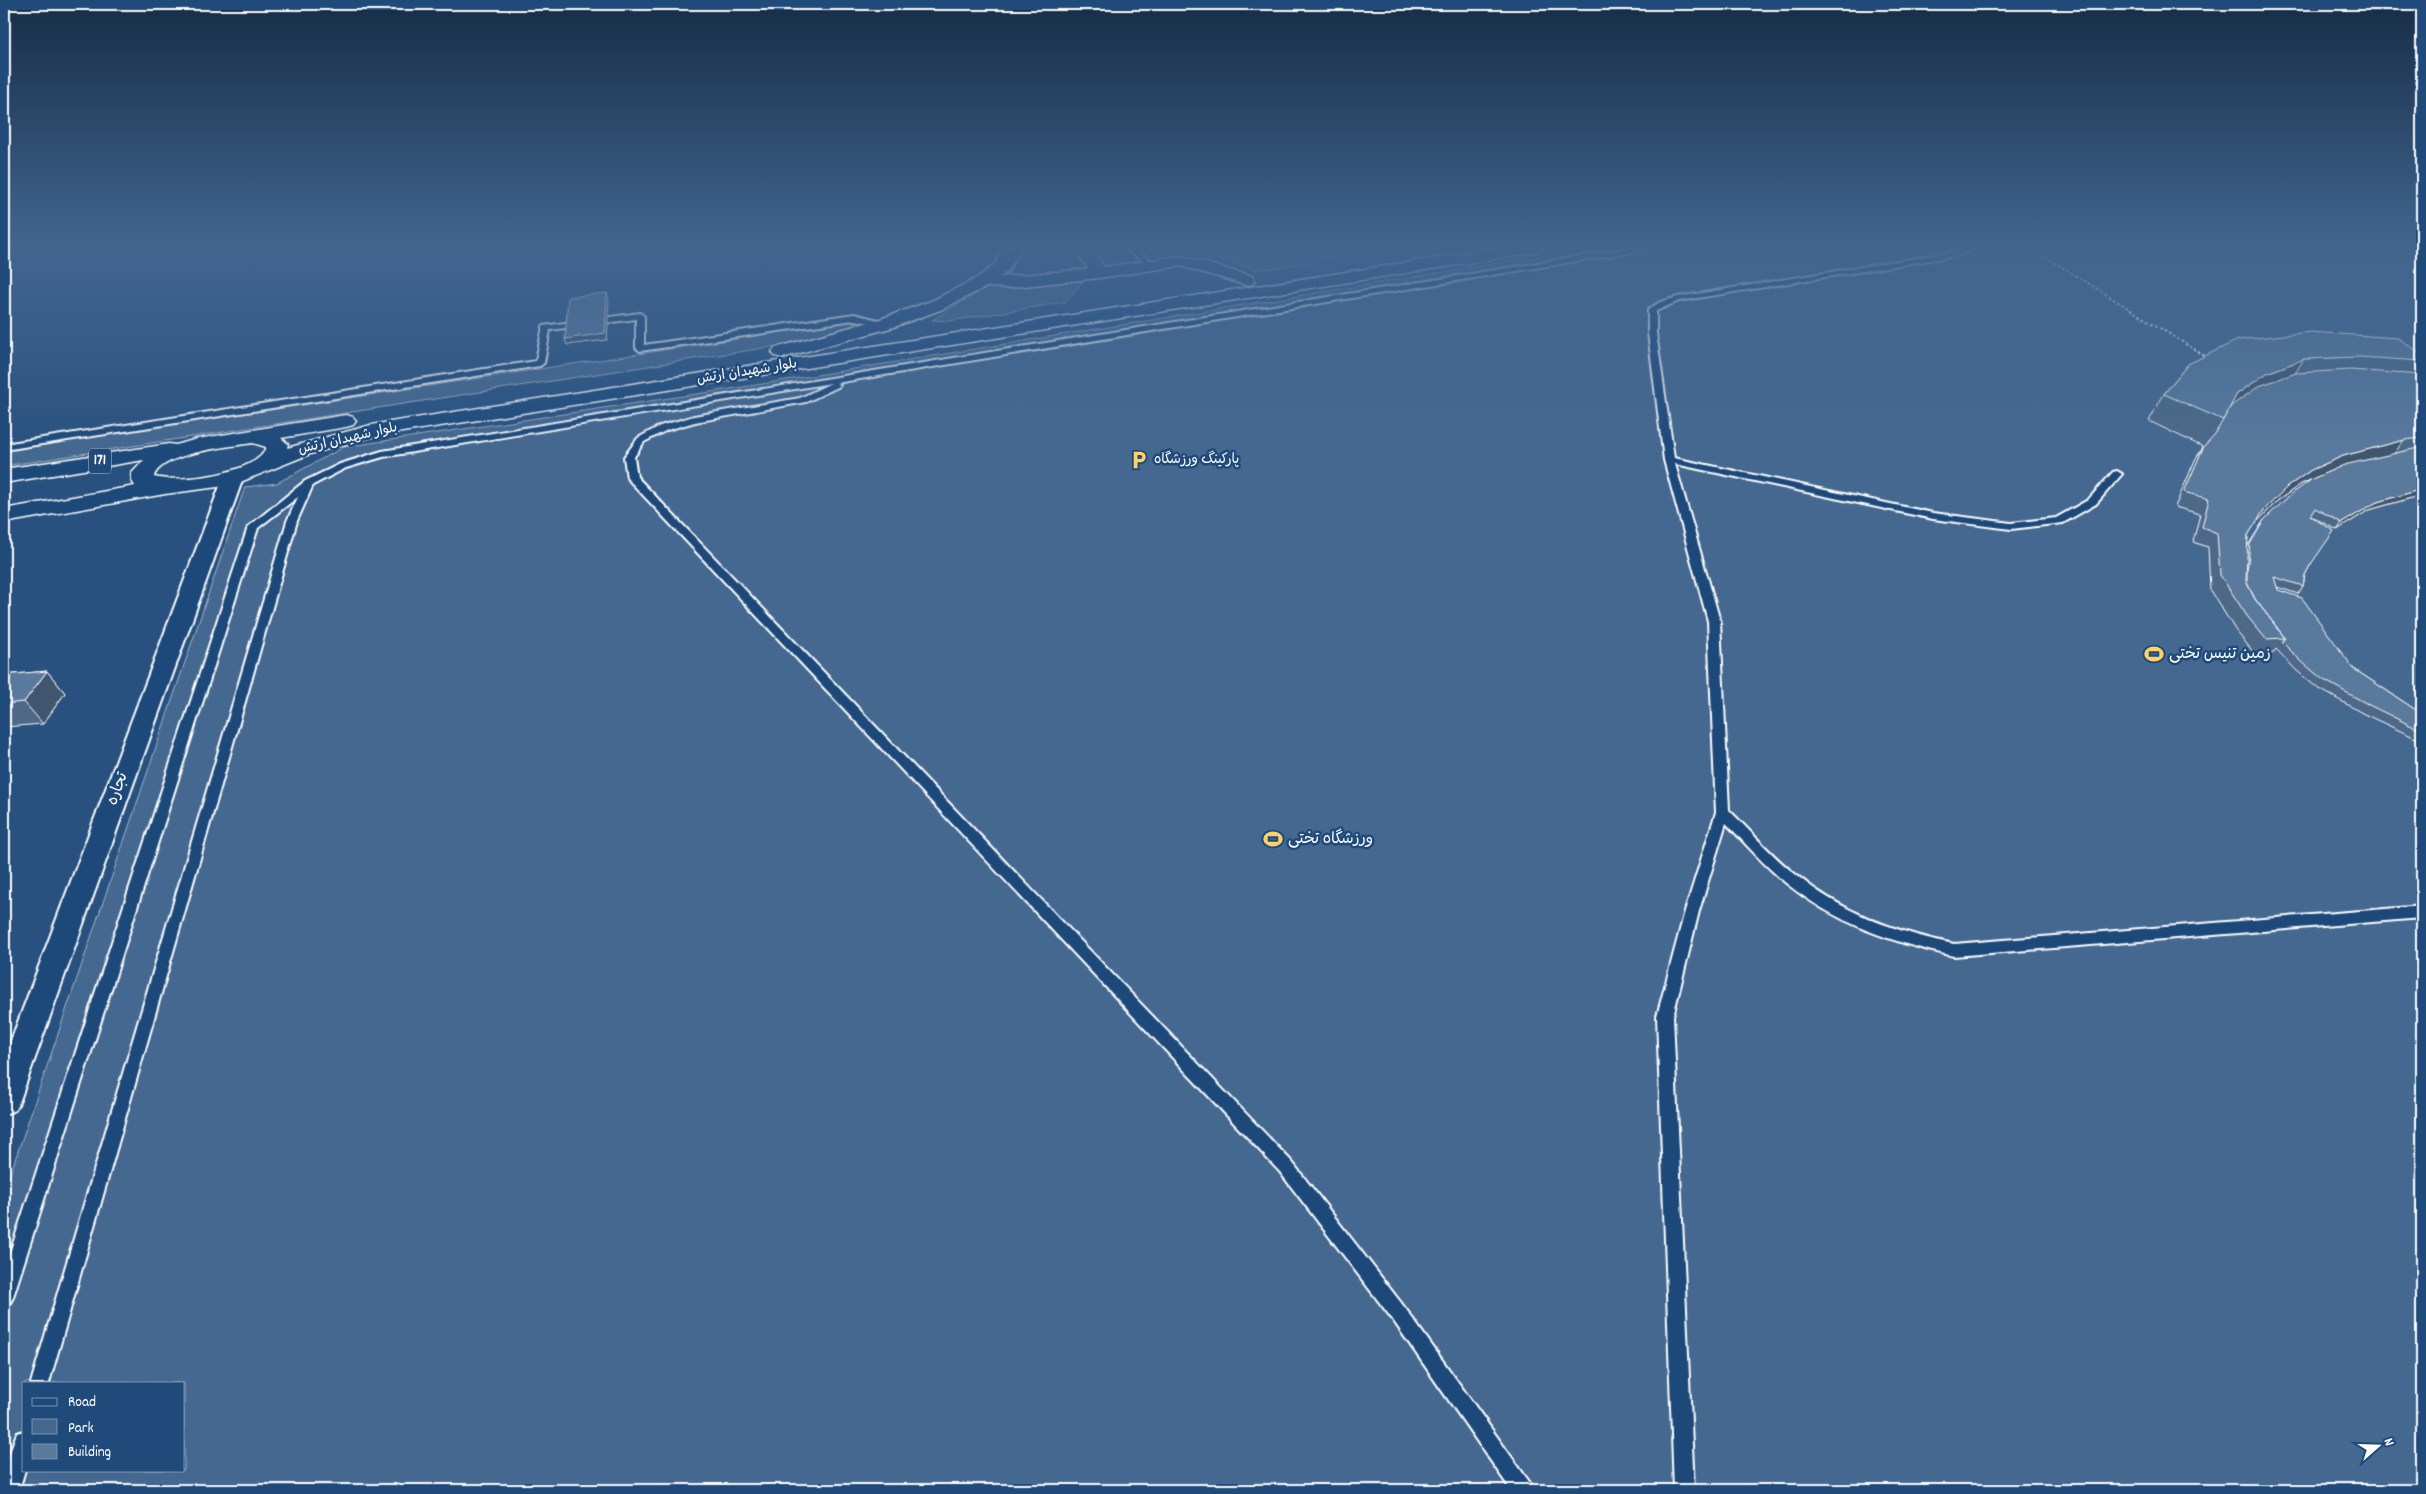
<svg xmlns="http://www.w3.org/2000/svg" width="2426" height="1494" font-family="Dekko,'Playpen Sans Arabic',sans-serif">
  <rect width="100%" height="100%" fill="#28517f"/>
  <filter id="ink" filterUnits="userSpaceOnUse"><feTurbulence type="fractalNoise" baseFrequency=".02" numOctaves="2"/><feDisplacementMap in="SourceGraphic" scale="10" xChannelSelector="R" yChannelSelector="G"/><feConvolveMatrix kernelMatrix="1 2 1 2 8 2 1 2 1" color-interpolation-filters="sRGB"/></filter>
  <g filter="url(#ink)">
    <path fill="#446890" stroke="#a2b4c8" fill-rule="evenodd" d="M1295 248H1400L1259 270 1217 260Z
      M1590 248H2422V1490H4V1192L245 487 277 483 344 447 750 386ZM24 1383H184V1470H24Z
      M1086 278 1065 302 950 321 932 320 987 287Z
      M848 322 872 323 777 346 4 466V450C285 408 566 365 848 322Z"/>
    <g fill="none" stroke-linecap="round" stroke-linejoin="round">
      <g stroke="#fff" stroke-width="4">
        <path id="lane" d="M1124 248H1133L1158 265 1151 267Z
          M1630 248H1648L1644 250 836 383 840 385 838 387 806 402 695 422 667 430 644 442 634 457 637 477 1292 1162 1405 1308 1530 1483 1533 1490H1511L1393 1320 1280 1172 627 478 624 457 638 438 660 426 694 416 800 398 831 383 383 457 346 468 313 485 297 521 49 1383H31L287 521 298 497 258 528 13 1297 10 1303 4 1306V1271L248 527 305 481 340 464 382 451Z
          M1964 248H1974L1961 255 1679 301 1656 311V333L1674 458 1933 513 2011 523 2056 518 2088 500 2113 472 2117 471 2122 474 2096 504 2063 523 2011 529 1933 519 1675 464 1720 621 1729 810C1751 832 1771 855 1795 874 1842 913 1896 932 1954 944L2422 906V918L1954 956C1893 943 1835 923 1786 883 1764 865 1746 844 1726 823L1699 911 1673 1016 1694 1490H1674L1657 1016 1685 911 1716 812 1708 621 1664 460 1648 333V310L1660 302 1678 297 1959 251Z
          M640 313 644 316V345L854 314 891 323 887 326 854 320 640 351 636 348V319L550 330 544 363 540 366 4 450V444L536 361 543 326Z
          M24 1431 25 1470 19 1490H4C4 1471 10 1451 17 1433Z"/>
      </g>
      <g stroke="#fff" stroke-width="4">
        <path id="street" d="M233 472 240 474 243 478 20 1100 15 1110 4 1114V1059L223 478 226 474Z"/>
      </g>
      <g stroke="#fff" stroke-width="3">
        <path id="secondary" d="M1003 248H1021L1008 271 1000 277 1088 269 1074 248H1092L1104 267 1181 256 1252 276 1255 280 1252 284 1246 285 1180 266 1099 278 1006 288 986 287 943 309 894 327 782 358 775 356 772 352 775 348 880 319 931 301 977 278 995 264Z"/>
      </g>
      <g stroke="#fff" stroke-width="3">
        <path id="primary" d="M1499 248H1541L1538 252 1532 253 371 437 310 454 233 485 165 494 4 523V509L135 486 132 481V473L144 460 4 483V469L169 444 176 445 197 439 346 415 353 417 356 421 353 425 346 427 281 438 288 444 287 448 371 425ZM253 443 266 447C260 474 176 483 154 477 160 453 232 446 253 443Z"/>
      </g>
      <path stroke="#fff" stroke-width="2" stroke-dasharray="2.5 2.5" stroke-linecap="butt" d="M2027 248 2059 265 2208 358"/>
      <use href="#lane" fill="#1f4a7a" fill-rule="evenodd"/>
      <use href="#street" fill="#1f4a7a" fill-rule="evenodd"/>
      <use href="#secondary" fill="#1f4a7a" fill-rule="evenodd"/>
      <use href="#primary" fill="#1f4a7a" fill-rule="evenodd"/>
    </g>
    <path fill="#4d6987" stroke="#fff" fill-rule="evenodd" d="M2422 354V495L2369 510 2337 530 2311 516V564L2305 575 2303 586 2298 594 2277 587 2278 590 2354 669 2422 714V741L2364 714 2316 687 2296 670 2276 649 2274 652 2255 654 2236 631 2210 590 2208 547 2193 542 2200 514 2175 507 2195 460 2203 447 2149 421 2164 394 2188 364ZM2311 480 2264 520 2247 547 2248 535 2255 524 2277 501 2301 484Z
      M47 671 65 693 43 724 4 727V675Z"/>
    <path fill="#3f556e" stroke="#fff" d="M607 293 609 299 607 340 567 345 565 339Z
      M2304 359 2287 386 2229 408 2237 394 2267 373Z
      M2404 440 2394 454 2333 470 2301 484 2277 501 2254 525 2264 510 2287 487 2311 470 2343 456Z
      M2422 489V495L2369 510 2337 530 2342 523 2375 503Z
      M47 671 65 693 43 724 24 702Z"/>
    <path fill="#5a7a9d" stroke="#fff" d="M607 293 605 333 565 339 568 297Z
      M2310 332 2398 338 2422 354V361L2359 357 2304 359 2267 373 2237 394 2223 420 2164 394 2188 364 2238 340Z
      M2350 370 2422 375V438L2404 440 2343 456 2311 470 2287 487 2264 510 2248 535 2246 581 2255 599 2285 638 2266 639 2247 616 2220 575 2217 533 2202 527 2209 499 2184 492 2204 446 2215 434 2231 406 2259 386 2296 373Z
      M2422 447V489L2375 503 2342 523 2315 508 2310 516 2334 531 2311 564 2305 575 2303 586 2274 577 2278 590 2302 598 2354 669 2422 714V731L2371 706 2322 679 2302 662 2282 642 2285 638 2255 599 2247 583V571L2250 544 2264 520 2289 496 2312 479 2344 465Z
      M47 671 24 702 4 704V675Z"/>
  </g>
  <linearGradient id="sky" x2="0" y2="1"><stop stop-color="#162d46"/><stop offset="0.54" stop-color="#426590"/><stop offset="1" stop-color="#426590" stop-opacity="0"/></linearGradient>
  <rect width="2426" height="457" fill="url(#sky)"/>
  <defs>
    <g id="parking-bare" transform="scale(1.5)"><path d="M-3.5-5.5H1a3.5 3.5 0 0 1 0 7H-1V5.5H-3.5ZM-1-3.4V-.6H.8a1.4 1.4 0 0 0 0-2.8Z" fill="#ffd166" stroke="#1f4a7a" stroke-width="2.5" paint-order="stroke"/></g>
    <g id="stadium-bare" transform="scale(1.5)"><path d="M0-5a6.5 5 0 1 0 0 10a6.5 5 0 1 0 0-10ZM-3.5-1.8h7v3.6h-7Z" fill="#ffd166" stroke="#1f4a7a" stroke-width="2.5" paint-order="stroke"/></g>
  </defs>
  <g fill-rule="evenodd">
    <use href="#parking-bare" x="1139" y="460"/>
    <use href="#stadium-bare" x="2154" y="654"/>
    <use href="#stadium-bare" x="1273" y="839"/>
  </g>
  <g text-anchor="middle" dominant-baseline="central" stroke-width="5" stroke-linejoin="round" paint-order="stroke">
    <g font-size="14" fill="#fff" stroke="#1f4a7a">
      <text transform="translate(747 372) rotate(-9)">بلوار شهیدان ارتش</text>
      <text transform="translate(348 439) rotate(-13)">بلوار شهیدان ارتش</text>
    </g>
    <g font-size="14" fill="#fff" stroke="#1f4a7a" text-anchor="start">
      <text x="1154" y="460">پارکینگ ورزشگاه</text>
    </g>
    <rect fill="#1f4a7a" stroke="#bcc9d7" stroke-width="1" x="89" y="448.5" width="22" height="25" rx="4"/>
    <g font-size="15" font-weight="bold" fill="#fff">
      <text x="100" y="461">171</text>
    </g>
    <g font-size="16" fill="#fff" stroke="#1f4a7a" text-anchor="start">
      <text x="2169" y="654">زمین تنیس تختی</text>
      <text x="1288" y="839">ورزشگاه تختی</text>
    </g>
    <g font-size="16" fill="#fff" stroke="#1f4a7a">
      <text transform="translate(118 789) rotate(-70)">تجاره</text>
    </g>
  </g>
  <rect width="2426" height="1494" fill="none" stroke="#1f4a7a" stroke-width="20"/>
  <rect x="10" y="10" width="2406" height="1474" fill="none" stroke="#fff" stroke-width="2" filter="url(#ink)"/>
  <rect x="22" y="1382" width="162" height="90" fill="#1f4a7a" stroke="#7992af"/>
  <rect x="32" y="1398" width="25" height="8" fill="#1f4a7a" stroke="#7992af"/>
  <text x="68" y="1406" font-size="15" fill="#ffffff">Road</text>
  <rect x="32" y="1419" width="25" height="15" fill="#446890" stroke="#7992af"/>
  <text x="68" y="1432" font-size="15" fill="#ffffff">Park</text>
  <rect x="32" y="1444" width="25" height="15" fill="#5a7a9d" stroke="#7992af"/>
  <text x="68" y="1456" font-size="15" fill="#ffffff">Building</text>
  <g transform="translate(2378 1446) rotate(70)" stroke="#1f4a7a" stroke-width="4" paint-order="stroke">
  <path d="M0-4L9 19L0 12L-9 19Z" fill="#ffffff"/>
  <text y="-8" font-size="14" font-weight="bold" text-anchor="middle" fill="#ffffff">N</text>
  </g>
</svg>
